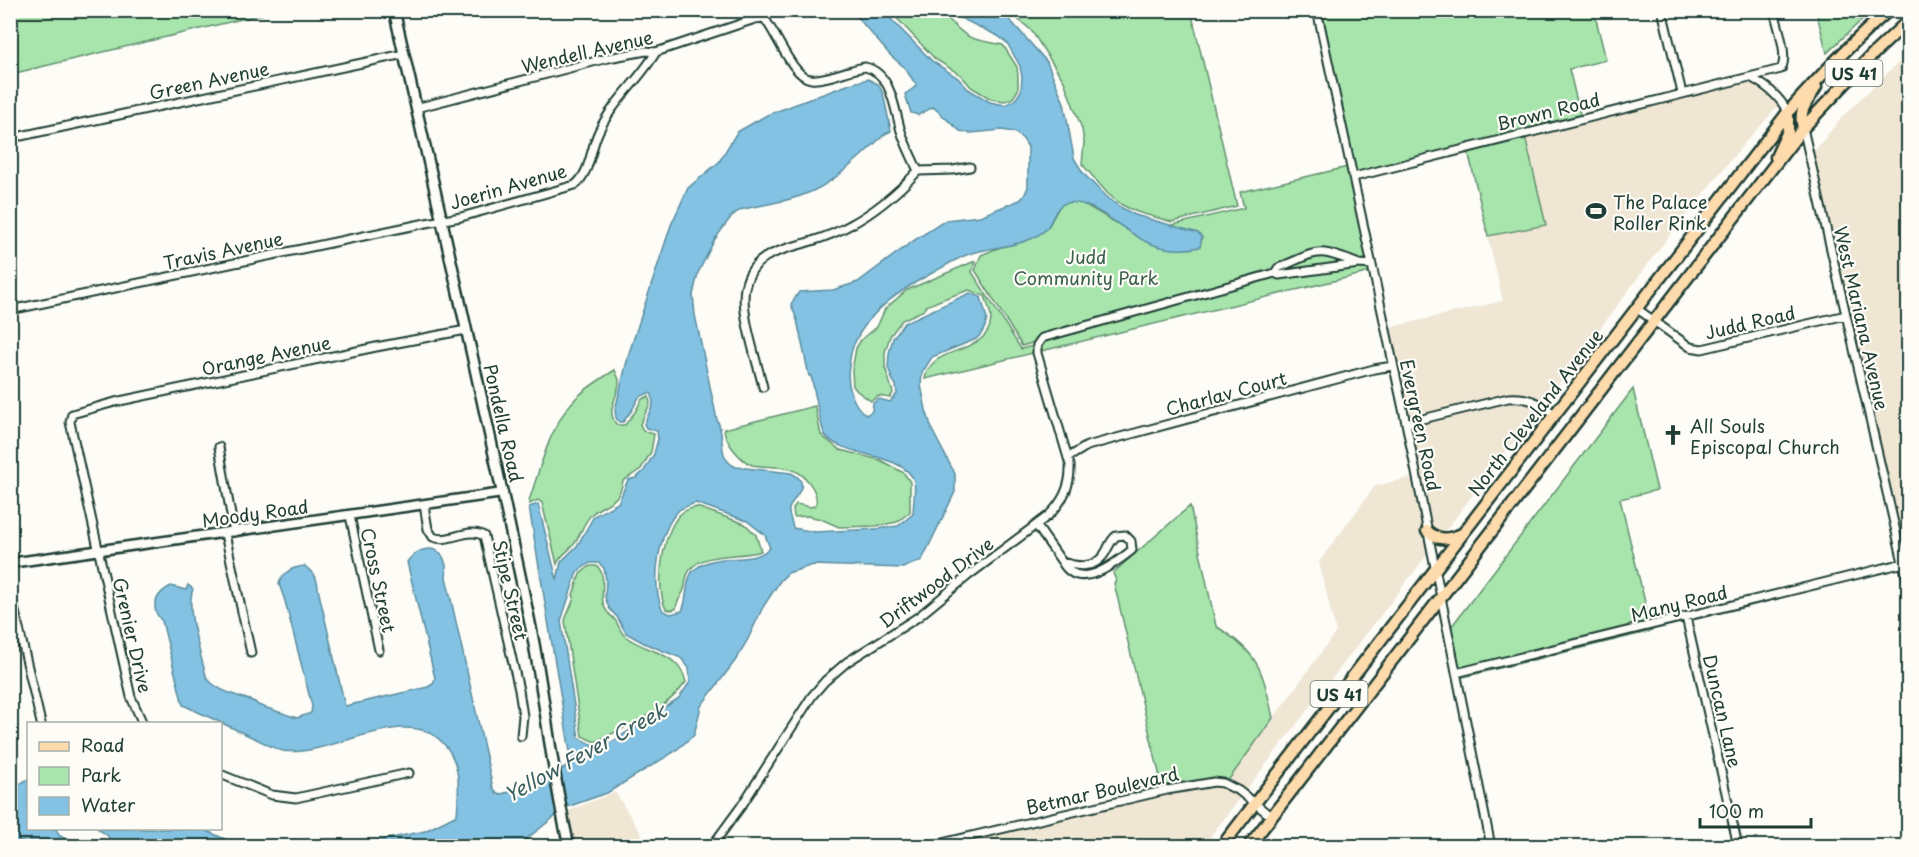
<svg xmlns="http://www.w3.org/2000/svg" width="1919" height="857" font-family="'Playpen Sans',sans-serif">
  <rect width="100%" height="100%" fill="#fdfcf7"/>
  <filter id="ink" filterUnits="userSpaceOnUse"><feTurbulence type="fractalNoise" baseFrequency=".0167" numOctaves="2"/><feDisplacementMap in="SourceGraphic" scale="12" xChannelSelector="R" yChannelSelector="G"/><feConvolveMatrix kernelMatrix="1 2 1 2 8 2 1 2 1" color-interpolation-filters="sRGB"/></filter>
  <g filter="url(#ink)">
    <path fill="#efe6d4" d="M1908 53V568L1905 569 1810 156 1844 115Z
      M1752 81 1786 97 1742 146 1668 237 1588 345 1442 535 1426 526 1421 531 1431 540 1437 542 1203 846H949L1039 825 1037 821 1205 782 1225 785 1336 632 1319 562 1375 486 1418 476 1387 328 1503 301 1488 236 1546 225 1525 136Z
      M615 792 649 846H573L566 812Z"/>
    <path fill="#a7e5ac" stroke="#639170" stroke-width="1.5" d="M262 11 263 14 11 74V11Z
      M890 11H948L949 20C970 42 974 39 1003 45L1017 67 1018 77V90L1013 98 1005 101 991 99 971 87 961 75 935 59Z
      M1008 11H1191L1237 206 1172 222 1137 212 1122 205 1108 194 1082 164 1084 143 1082 129 1064 81 1031 30Z
      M1319 11H1594L1606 60 1569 69 1582 122 1525 136 1546 225 1488 236 1468 151 1357 180 1375 271 925 379C930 343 989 357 991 319 991 312 987 303 985 296L969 290 943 299 926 306 924 310 902 320 890 336 885 352V367L893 393 890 398 879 396 871 401 857 391 853 386 852 371 856 348 861 340 877 327 885 309 907 290 975 261 972 272 1021 349 1037 345 1055 334 1264 275 1368 262 1369 260Z
      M1816 11V10L1871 11 1827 53Z
      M1348 167 1367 254 1365 259 1345 265 1275 273 1263 271 1221 285 1194 290 1177 299 1054 331 1035 342 1022 346 975 270 981 255 1048 227 1059 207 1070 196 1135 234 1244 208 1240 192Z
      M615 370C616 373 618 376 619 380 620 396 604 410 617 425H625L635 412 642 399 649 396 650 404 640 424 643 431 654 434 651 452 641 469 623 481C619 505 606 501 592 514 584 521 581 534 575 543 569 551 560 555 557 564L542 503 538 500 529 504V501C541 466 550 424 577 397 589 386 602 378 615 370Z
      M1633 389 1657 490 1620 499 1652 631 1459 678 1448 631Z
      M815 406 821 435 840 450 880 460 904 473 910 482V512L897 522 876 526 839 527 821 519 808 516 794 517 793 509 796 504 811 507 816 505C819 491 804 472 790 469 780 466 763 467 752 465 740 460 725 442 724 429Z
      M1190 506 1216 626C1260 655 1262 668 1273 718L1225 785 1205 782 1163 790 1114 583 1116 581 1113 573Z
      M697 507 745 524 756 535 761 551C741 558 704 551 690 570 684 577 687 585 683 592 680 599 676 601 676 609L671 610 666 609C654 587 663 526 683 512 687 509 693 508 697 507Z
      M590 566H597C609 578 597 597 606 610 608 614 613 617 615 620 619 625 620 632 625 636 646 653 679 651 686 682 665 712 627 726 595 742L582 736 565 621C567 613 572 606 574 597L573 595 580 574Z"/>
    <path fill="#83c2e3" stroke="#5b8d9d" stroke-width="1.5" fill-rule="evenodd" d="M852 11H883L932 61 958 78 968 89 990 102 1005 105 1015 100 1021 91 1022 77 1020 66 1007 43 998 36 960 18 953 11H1002L1047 62 1064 103 1074 158 1083 173 1105 196 1120 207 1135 215 1198 233 1202 237 1200 247C1183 251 1167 250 1151 244 1127 235 1092 197 1066 203 1056 205 1053 220 1047 228 1044 232 1038 235 1033 238 1014 247 994 247 975 252 960 256 947 265 934 272 902 289 869 310 854 344 851 350 850 359 849 366 846 383 852 405 866 415L872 411 873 403 879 399 890 402 897 394 896 385 892 379 888 367 889 353 893 338 904 323 970 293 981 297 987 319 985 327 981 334 976 339 932 357 922 373 921 385 926 410 933 432 955 474V492L922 560 903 568 813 565 788 573 780 581 763 607 748 639 735 661 701 706 694 735 674 752 607 793 567 807 520 844 514 846H353L425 831 457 815C459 789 462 762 442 742 406 703 329 758 283 751 274 749 263 742 254 738 230 727 207 716 183 705L162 621C148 607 157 593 171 586L186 590 188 585 193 589C185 610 201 654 206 676 214 691 240 696 255 702L258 705 297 718 311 713 312 706 285 601 279 584C283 572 292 567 305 566 313 573 318 578 318 589L345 706 428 687 433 684 435 678 407 562C425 539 450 548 446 577L493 788 497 794C509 796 559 771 572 764L529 507 538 504 557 580 561 562 577 546 594 516 618 503 628 480 636 478 644 471 654 454 658 439 657 431 646 428 644 424 653 405 652 394 649 393 639 397 632 410 623 422H619L616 418 615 410 629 353 671 225 688 188 719 162 737 132 767 115 850 84 868 79 878 84 883 93 891 131 885 134C862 155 833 185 803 195 784 202 763 205 743 209L737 212 731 217 715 239 698 273 693 295 695 315 717 420C726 435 716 459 736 467L791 473C814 484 793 496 789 509 788 514 792 522 793 528L815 532 876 529 898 526 913 514C913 505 916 489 914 481 905 453 841 457 825 435 821 429 814 386 811 376H809L797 320 791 304 799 292 833 290 858 282 913 241 946 220 980 216 1020 200 1024 196 1028 187V147L1023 139 1014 132 1002 130 971 133 960 131 933 107 918 115 911 113 905 94 917 86 904 67 890 55ZM696 503 747 521 765 535 770 548C749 567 717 550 694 570 685 578 688 600 682 611L671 614 663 611C650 586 658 530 679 510 683 507 691 505 696 503ZM590 563H599L604 568 606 581 605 597 609 608 617 617 626 633 644 643 681 658 689 668 690 682 679 698 612 742C597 748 593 745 579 738L561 621 577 572Z
      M28 779V828L56 829 60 836 95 846H47C36 840 21 839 11 844V789Z
      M98 829H203L240 846H112L108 836Z"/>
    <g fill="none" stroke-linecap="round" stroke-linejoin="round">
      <g stroke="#1f3d34" stroke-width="11">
        <path id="minor" d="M1317 10 1406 423 1491 846
          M1662 10 1682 93
          M1750 77C1767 86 1778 95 1788 112
          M416 108 608 58 646 51 656 52 755 19 764 18C776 32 793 78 811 79 824 81 850 69 865 67 892 73 894 108 901 131 905 144 912 157 918 171
          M1803 128 1908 584
          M21 136 404 54
          M1354 177 1781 69C1789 56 1777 25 1774 10
          M1275 273 1278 268C1319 251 1315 246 1359 264
          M1636 308 1690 347 1702 349 1846 315
          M10 310 426 223 461 217 575 185C591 172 590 149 599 131 613 101 640 80 656 52
          M763 387C757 361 740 313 745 288 752 252 784 250 812 241 825 237 838 232 850 225 875 212 899 191 918 171L953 170 970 167
          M1406 423 1508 398C1529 396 1538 403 1555 414
          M219 447 234 532
          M1069 457 1087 446 1374 369 1393 366
          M424 505 428 529 433 537C449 544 468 526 484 536L519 690 523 716 521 736
          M350 516 379 650
          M1036 525 1062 562
          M225 534 251 653
          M1125 535 1131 541 1132 550C1113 565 1079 592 1062 562 1076 566 1092 570 1103 556 1109 549 1108 543 1116 536Z
          M10 590 41 723
          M1686 617 1738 846
          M1456 673 1908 562
          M143 724 131 697 70 422 72 414 115 402 376 347 466 330
          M220 774 272 795 296 798 409 773
          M712 846 742 805 812 696 825 681 847 662 918 617 969 575 1048 516C1063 502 1071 486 1070 465L1037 353V345L1042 338 1275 273 1279 275 1359 264 1372 265
          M929 846 1167 790 1214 782 1223 783 1239 791 1272 817"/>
      </g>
      <g stroke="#1f3d34" stroke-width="13">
        <path id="tertiary" d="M10 563 503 493"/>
      </g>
      <g stroke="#1f3d34" stroke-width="14">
        <path id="secondary" d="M394 10C440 213 487 415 529 618 545 694 551 771 569 846"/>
      </g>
      <g stroke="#1f3d34" stroke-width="15">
        <path id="primary" d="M1803 128C1798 109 1807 103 1816 87
          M1776 157 1788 131V112
          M1427 531C1439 541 1448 540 1462 534
          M1222 846 1788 112C1820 76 1852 42 1889 10
          M1249 846 1803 128 1871 56 1908 21"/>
      </g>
      <use href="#minor" stroke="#fdfcf7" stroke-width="7"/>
      <use href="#tertiary" stroke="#fdfcf7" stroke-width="8"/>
      <use href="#secondary" stroke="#fdfcf7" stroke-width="9"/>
      <use href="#primary" stroke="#fedbac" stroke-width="10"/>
    </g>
  </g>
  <defs>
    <g id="stadium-bare" transform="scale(1.62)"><path d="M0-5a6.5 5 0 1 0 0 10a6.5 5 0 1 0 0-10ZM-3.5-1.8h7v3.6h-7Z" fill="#1f3d34" stroke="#fdfcf7" stroke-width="2.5" paint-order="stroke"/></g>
    <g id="church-bare" transform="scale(1.62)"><path d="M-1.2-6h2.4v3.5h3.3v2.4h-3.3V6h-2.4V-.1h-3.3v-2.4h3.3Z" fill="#1f3d34" stroke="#fdfcf7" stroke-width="2.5" paint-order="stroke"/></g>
  </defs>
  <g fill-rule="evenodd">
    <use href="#stadium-bare" x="1596" y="211"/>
    <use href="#church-bare" x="1673" y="435"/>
  </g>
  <g text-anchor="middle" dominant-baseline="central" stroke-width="4.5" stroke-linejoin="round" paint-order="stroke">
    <g fill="#fdfcf7" stroke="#62766e" stroke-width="1.5">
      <rect x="1825.5" y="60" width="57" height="26" rx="4.5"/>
      <rect x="1310.5" y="681" width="57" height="26" rx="4.5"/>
    </g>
    <g font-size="16" font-weight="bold" fill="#1f3d34">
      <text x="1854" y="73">US 41</text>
      <text x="1339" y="694">US 41</text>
    </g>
    <g font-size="18" fill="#1f3d34" stroke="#fdfcf7">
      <text transform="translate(587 51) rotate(-13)">Wendell Avenue</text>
      <text transform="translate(209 80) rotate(-12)">Green Avenue</text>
      <text transform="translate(1548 111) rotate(-14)">Brown Road</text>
      <text transform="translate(508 186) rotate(-16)">Joerin Avenue</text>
      <text transform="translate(223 250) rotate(-12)">Travis Avenue</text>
      <text transform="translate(1862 318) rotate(77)">West Mariana Avenue</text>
      <text transform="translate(1750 322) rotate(-13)">Judd Road</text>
      <text transform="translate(266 355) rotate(-12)">Orange Avenue</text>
      <text transform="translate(1226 393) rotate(-15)">Charlav Court</text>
      <text transform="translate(1535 412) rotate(-52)">North Cleveland Avenue</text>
      <text transform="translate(504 423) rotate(77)">Pondella Road</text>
      <text transform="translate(1421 425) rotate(78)">Evergreen Road</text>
      <text transform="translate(255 513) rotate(-8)">Moody Road</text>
      <text transform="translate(379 580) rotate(78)">Cross Street</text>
      <text transform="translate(936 582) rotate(-37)">Driftwood Drive</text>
      <text transform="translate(511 590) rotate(77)">Stipe Street</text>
      <text transform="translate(1679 603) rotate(-14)">Many Road</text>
      <text transform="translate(133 635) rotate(77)">Grenier Drive</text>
      <text transform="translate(1723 711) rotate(77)">Duncan Lane</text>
      <text transform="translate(1102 790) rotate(-13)">Betmar Boulevard</text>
    </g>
    <g font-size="18" fill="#1f3d34" stroke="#fdfcf7" text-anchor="start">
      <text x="1613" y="201">The Palace<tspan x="1613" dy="21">Roller Rink</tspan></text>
      <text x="1690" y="425">All Souls<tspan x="1690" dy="21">Episcopal Church</tspan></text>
    </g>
    <g font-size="18" fill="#3a5f4c" stroke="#fdfcf7">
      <text x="1086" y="256">Judd<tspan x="1086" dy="21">Community Park</tspan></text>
    </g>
    <g font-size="20" font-style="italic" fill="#385e60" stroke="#fdfcf7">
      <text transform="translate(585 752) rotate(-29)">Yellow Fever Creek</text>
    </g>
  </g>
  <rect width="1919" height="857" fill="none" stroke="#fdfcf7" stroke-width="36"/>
  <rect x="18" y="18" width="1883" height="821" fill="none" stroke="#1f3d34" stroke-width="2" filter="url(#ink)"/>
  <rect x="27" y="722" width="195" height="108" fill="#fdfcf7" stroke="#a4b0a9" stroke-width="1.5"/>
  <rect x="39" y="742" width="30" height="9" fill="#fedbac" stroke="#a4b0a9" stroke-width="1.5"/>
  <text x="81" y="752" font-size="18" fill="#1f3d34">Road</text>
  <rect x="39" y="767" width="30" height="18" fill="#a7e5ac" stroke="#a4b0a9" stroke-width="1.5"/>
  <text x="81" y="782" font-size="18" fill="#1f3d34">Park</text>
  <rect x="39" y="797" width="30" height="18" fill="#83c2e3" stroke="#a4b0a9" stroke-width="1.5"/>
  <text x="81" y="812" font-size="18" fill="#1f3d34">Water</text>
  <path d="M1700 818v9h111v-9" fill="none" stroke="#1f3d34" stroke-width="3"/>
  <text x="1709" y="818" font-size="18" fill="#1f3d34" stroke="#fdfcf7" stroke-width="4.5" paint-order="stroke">100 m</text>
</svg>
